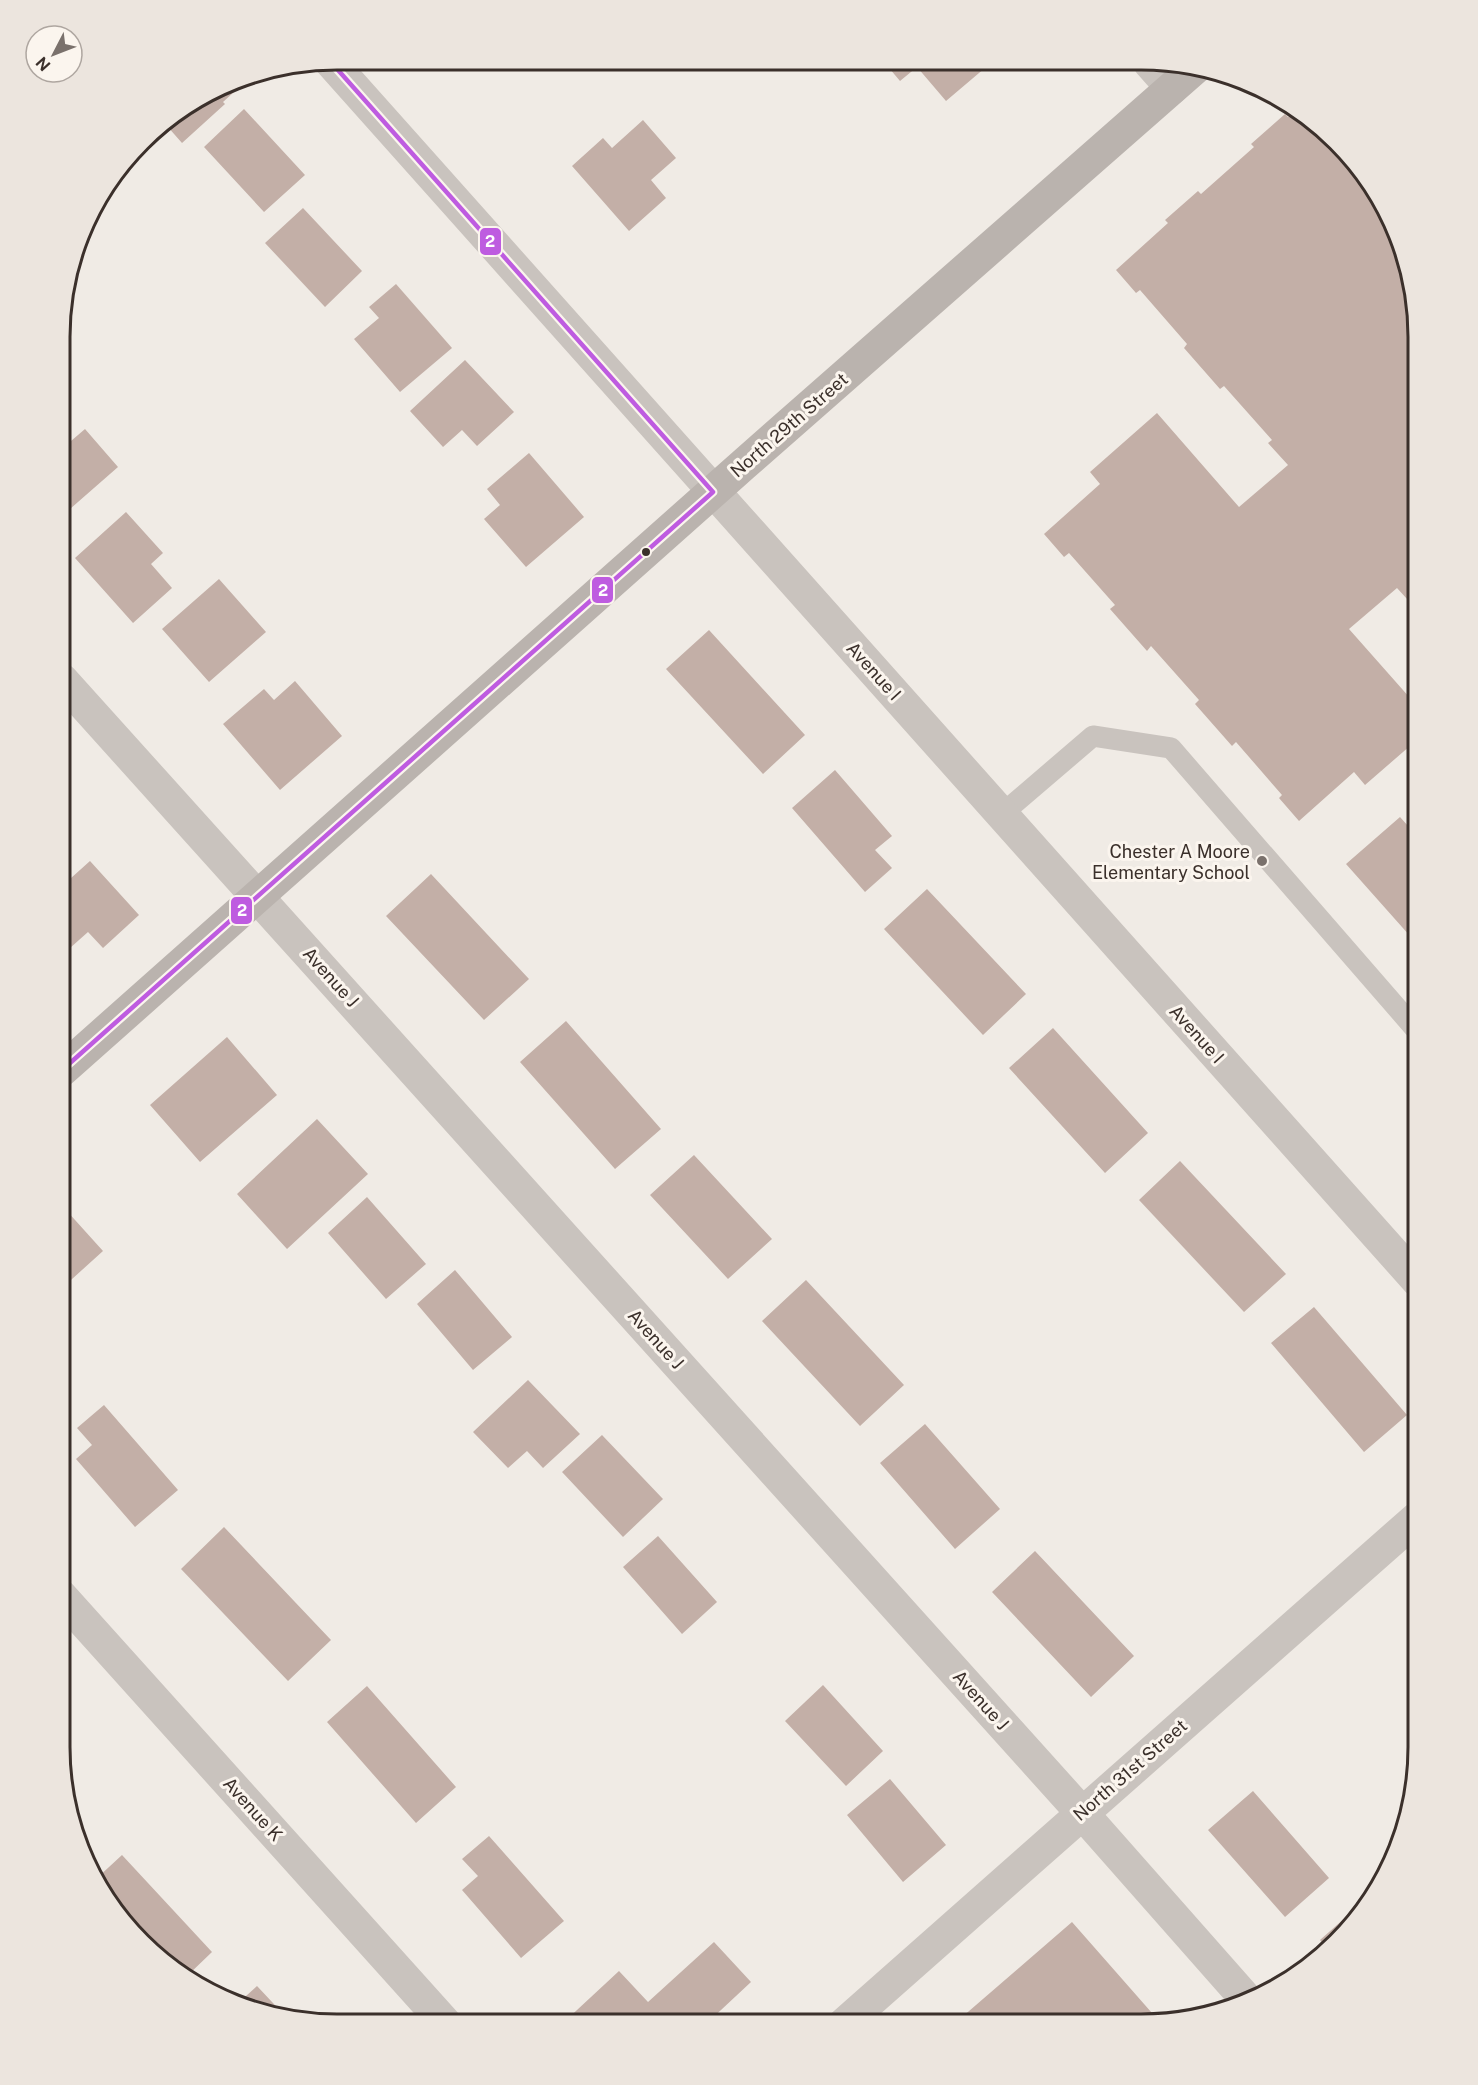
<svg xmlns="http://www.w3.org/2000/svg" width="1478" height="2085" font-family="'Public Sans',sans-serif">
  <rect width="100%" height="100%" fill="#f0ebe5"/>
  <path fill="#c3afa7" d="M884 62H992L946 101 917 67 900 81Z
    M243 78 246 81 223 102 225 104 182 143 167 126 148 143 145 140 155 129Z
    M244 109 305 175 264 212 204 147Z
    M1297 110 1309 117 1389 215 1418 338V611L1397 588 1349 629 1418 707V739L1365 785 1354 772 1299 821 1279 798 1282 795 1236 742 1232 746 1195 704 1199 700 1151 646 1147 651 1110 609 1115 605 1069 553 1064 557 1044 534 1100 484 1090 472 1157 413 1239 507 1288 465 1268 443 1272 440 1224 386 1220 389 1184 348 1187 344 1140 290 1136 293 1116 270 1168 223 1165 220 1198 191 1201 194 1254 147 1251 144 1285 114 1288 117Z
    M643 120 676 158 651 180 666 198 629 231 572 166 603 138 612 148Z
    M303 208 362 271 325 307 265 243Z
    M396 284 452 348 400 392 354 339 379 318 369 307Z
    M465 360 514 412 477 446 462 430 443 447 410 411Z
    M85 429 118 467 62 516V444L64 447Z
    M529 453 584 517 526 567 484 519 500 505 487 489Z
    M126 512 163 553 151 564 172 588 133 623 75 558Z
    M219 579 266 632 209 682 162 629Z
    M709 630 805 735 763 774 666 669Z
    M295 681 342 736 280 790 223 724 264 689 274 700Z
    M835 770 892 836 875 850 892 868 865 892 792 808Z
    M1400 817 1418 837V945L1346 864Z
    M90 861 139 915 103 948 88 932 61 956V887Z
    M431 874 529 979 484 1020 386 916Z
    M927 889 1026 994 983 1035 884 929Z
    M566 1021 661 1129 615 1169 520 1062Z
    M1053 1028 1148 1133 1105 1173 1009 1068Z
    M227 1037 277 1095 200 1162 150 1105Z
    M317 1119 368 1174 287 1249 237 1194Z
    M694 1155 772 1239 728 1279 650 1195Z
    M1180 1161 1286 1274 1244 1312 1139 1200Z
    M367 1197 426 1264 386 1299 328 1233Z
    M66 1210 103 1251 61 1289V1214Z
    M455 1270 512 1337 473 1370 417 1304Z
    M806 1280 904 1385 860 1426 762 1321Z
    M1314 1307 1407 1415 1364 1452 1271 1343Z
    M528 1380 580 1434 543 1468 527 1451 508 1468 473 1432Z
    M104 1405 178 1490 135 1527 76 1459 92 1445 77 1428Z
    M925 1424 1000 1509 955 1549 880 1463Z
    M602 1435 663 1499 623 1537 562 1472Z
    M224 1527 331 1640 288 1681 181 1569Z
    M658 1536 717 1602 682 1634 623 1567Z
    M1035 1551 1134 1656 1091 1697 992 1592Z
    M823 1685 883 1751 846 1786 785 1721Z
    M367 1686 456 1787 416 1823 327 1722Z
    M890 1779 946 1845 903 1882 847 1815Z
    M1253 1791 1329 1878 1285 1917 1208 1830Z
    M489 1836 564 1921 521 1958 462 1890 478 1876 462 1859Z
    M122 1855 212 1952 186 1977 169 1968 96 1879Z
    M1364 1901 1368 1905 1329 1950 1320 1940Z
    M1072 1922 1159 2021 1140 2025 954 2024Z
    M714 1942 751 1982 706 2024H657L650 2017 643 2024 563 2023 619 1971 648 2002Z
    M257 1986 288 2019 236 2005Z"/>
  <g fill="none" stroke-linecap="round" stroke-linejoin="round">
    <path stroke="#c9c3be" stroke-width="21" d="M1002 814 1093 736 1171 748 1418 1032"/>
    <path stroke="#c9c3be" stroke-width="33" d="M330 61 1418 1281
      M1149 62 1172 88
      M62 680 1082 1813 1247 2000
      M60 1595 445 2023
      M844 2024 1417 1518"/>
    <path stroke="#bab3ae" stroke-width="33" d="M61 1071 743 465 1196 67"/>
    <g stroke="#fbf5ee" stroke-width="9">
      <path id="bus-1" d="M61 1071 713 492 330 61"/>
    </g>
    <use href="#bus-1" stroke="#be5ce0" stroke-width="4.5"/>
  </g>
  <circle fill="#3b302b" stroke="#fbf5ee" stroke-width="2" cx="646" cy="552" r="5"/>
  <circle fill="#7a716c" stroke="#fbf5ee" stroke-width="2" cx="1262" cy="861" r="6"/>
  <g text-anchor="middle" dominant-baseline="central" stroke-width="6" stroke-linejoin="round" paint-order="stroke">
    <g font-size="18" fill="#3b302b" stroke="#fbf5ee">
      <text transform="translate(789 425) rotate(-41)">North 29th Street</text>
      <text transform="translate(874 671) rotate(48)">Avenue I</text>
      <text transform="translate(331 977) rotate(48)">Avenue J</text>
      <text transform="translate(1197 1034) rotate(48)">Avenue I</text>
      <text transform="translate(656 1339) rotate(48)">Avenue J</text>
      <text transform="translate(981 1700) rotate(48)">Avenue J</text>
      <text transform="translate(1130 1770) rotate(-41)">North 31st Street</text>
      <text transform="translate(253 1809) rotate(48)">Avenue K</text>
    </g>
    <g font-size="18" fill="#3b302b" stroke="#fbf5ee" text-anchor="end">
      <text x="1250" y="851">Chester A Moore<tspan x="1250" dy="21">Elementary School</tspan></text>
    </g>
  </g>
  <path d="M0 0H1478V2085H0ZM337 70H1141A267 267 0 0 1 1408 337V1747A267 267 0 0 1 1141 2014H337A267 267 0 0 1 70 1747V337A267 267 0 0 1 337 70Z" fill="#ece5de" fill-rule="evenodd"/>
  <path fill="none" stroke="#3b302b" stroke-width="3" d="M337 70H1141A267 267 0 0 1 1408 337V1747A267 267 0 0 1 1141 2014H337A267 267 0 0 1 70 1747V337A267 267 0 0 1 337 70Z"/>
  <g stroke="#fbf5ee" stroke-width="2">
    <rect x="479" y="227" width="23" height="29" rx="6" fill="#be5ce0"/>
    <rect x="591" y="576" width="23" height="28" rx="6" fill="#be5ce0"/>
    <rect x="230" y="896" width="23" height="29" rx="6" fill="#be5ce0"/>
  </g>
  <g font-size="16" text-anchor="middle" font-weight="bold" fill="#fff">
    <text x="490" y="247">2</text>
    <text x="603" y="596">2</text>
    <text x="242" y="916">2</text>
  </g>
  <g transform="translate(54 54) rotate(228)"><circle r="28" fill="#fbf5ee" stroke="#aea6a0" stroke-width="1.5"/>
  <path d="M0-4.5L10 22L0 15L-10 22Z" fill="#7a716c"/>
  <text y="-9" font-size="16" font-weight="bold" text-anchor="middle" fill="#3b302b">N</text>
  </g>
</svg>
